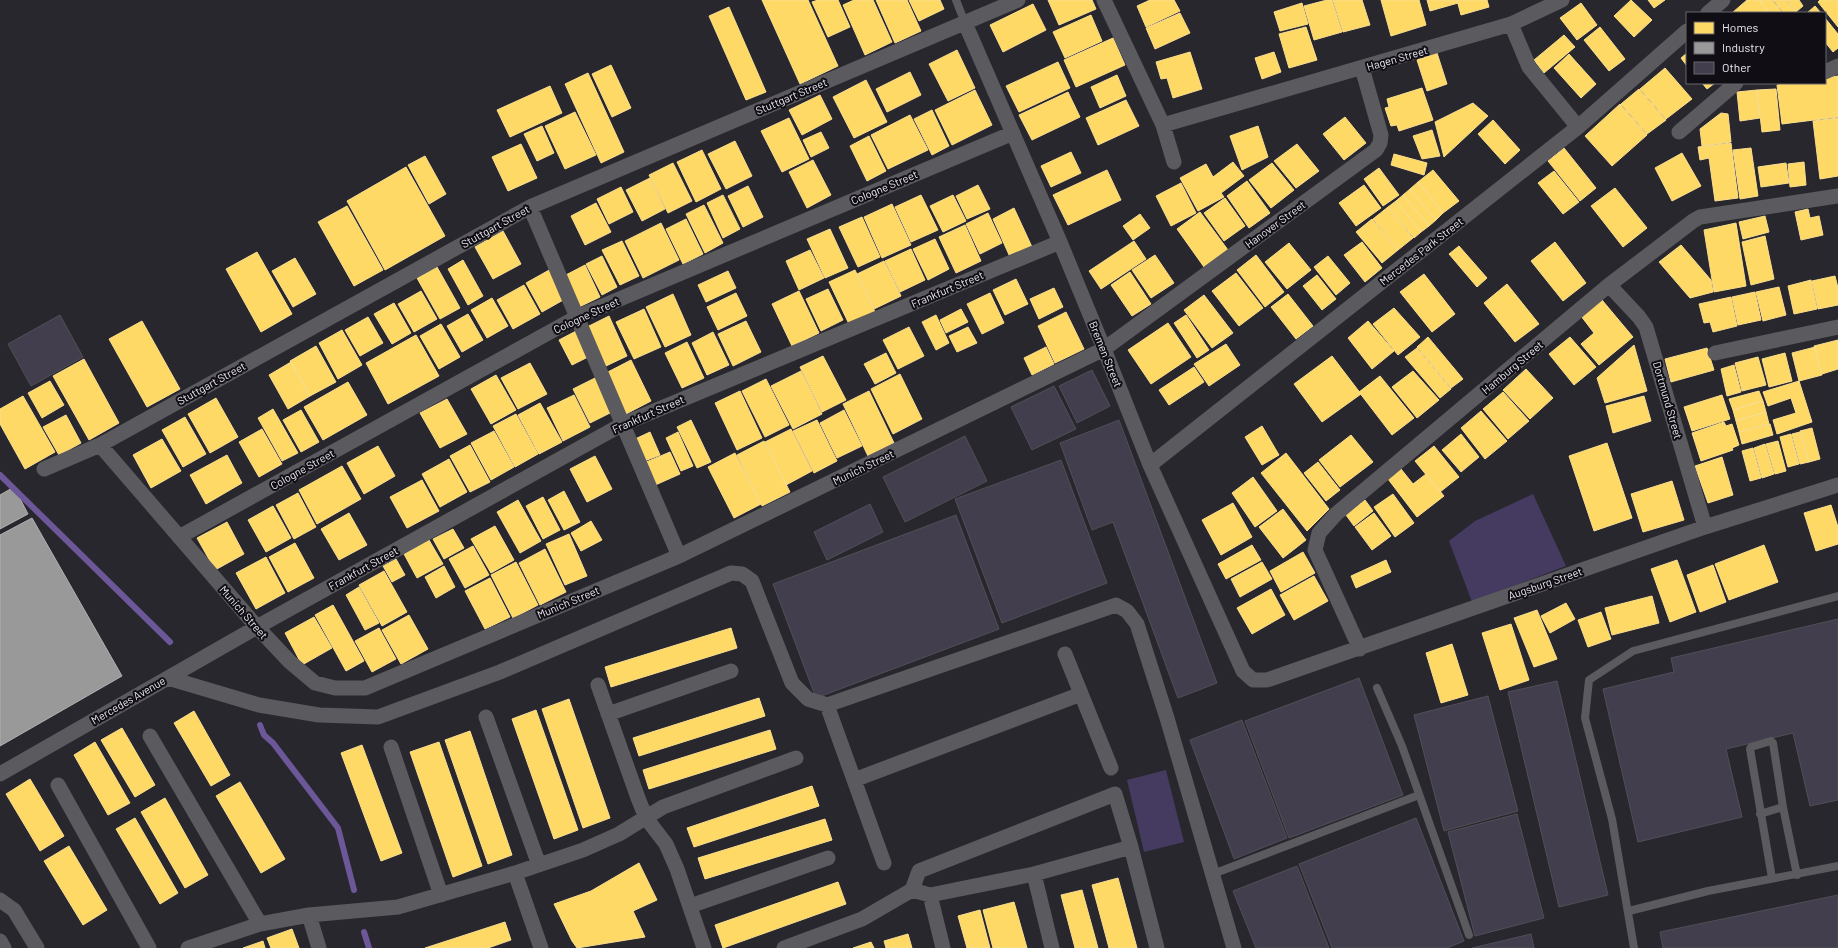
<svg xmlns="http://www.w3.org/2000/svg" width="1838" height="948" font-family="Barlow,sans-serif">
  <rect width="100%" height="100%" fill="#28272e"/>
  <path fill="#453a5f" d="M1533 494 1566 566 1472 602 1449 541 1475 521Z
    M1166 770 1184 842 1144 852 1127 780Z"/>
  <path fill="#ffd966" stroke="#f9de90" d="M762 0H808L838 66 800 84Z
    M818 0H838L850 27 828 37 812 2Z
    M854 0H873L892 42 865 55 843 5Z
    M876 0H907L921 31 895 43Z
    M909 0H940L944 9 919 21Z
    M1048 0H1092L1096 9 1059 25Z
    M1150 0H1174L1180 11 1146 27 1137 6Z
    M1327 0H1332L1342 32 1314 40 1304 6Z
    M1333 0H1362L1370 25 1343 32Z
    M1381 0H1419L1426 25 1391 36Z
    M1427 0H1457L1458 3 1430 11Z
    M1457 0H1487L1489 7 1461 15Z
    M1631 0 1652 20 1634 37 1614 16Z
    M1648 0H1665L1654 8Z
    M1747 0H1759L1770 13H1732Z
    M1759 0H1772L1783 13H1770Z
    M1773 0H1785L1796 12 1784 13Z
    M1786 0H1799L1803 6 1796 12Z
    M1820 0H1838V27L1818 2Z
    M1302 3 1308 24 1280 31 1274 12Z
    M1581 3 1597 25 1577 40 1560 18Z
    M1033 4 1046 30 1003 52 990 25Z
    M1815 6 1821 13H1807Z
    M729 7 766 92 746 100 709 16Z
    M1180 13 1190 33 1155 49 1146 28Z
    M1091 15 1102 41 1065 58 1053 32Z
    M1825 18 1838 34V48L1833 52 1825 42Z
    M1306 27 1317 60 1289 68 1279 34Z
    M1600 27 1625 59 1609 71 1584 40Z
    M1564 35 1575 47 1544 73 1534 60Z
    M1113 38 1125 65 1076 87 1064 60Z
    M957 50 975 88 948 101 929 64Z
    M1190 52 1202 89 1173 98 1167 78 1161 79 1156 62Z
    M1274 52 1281 72 1262 79 1255 58Z
    M1437 53 1447 84 1427 91 1417 60Z
    M1687 53V66L1681 58Z
    M1569 54 1596 84 1581 98 1554 68Z
    M1058 62 1070 88 1019 112 1006 86Z
    M611 65 631 108 612 117 592 74Z
    M1665 68 1692 99 1666 119 1640 89Z
    M910 72 921 95 887 112 876 89Z
    M588 73 624 152 601 163 565 84Z
    M1117 75 1126 96 1100 108 1091 87Z
    M1838 76V117L1782 124 1777 85 1791 83H1825V78Z
    M866 80 887 122 854 138 833 97Z
    M1702 83H1715L1707 89Z
    M550 86 562 113 510 137 497 110Z
    M1422 88 1433 120 1399 131 1397 125 1391 126 1385 108 1389 107 1387 99Z
    M1639 89 1666 120 1647 134 1621 104Z
    M1776 89 1780 130 1762 132 1757 90Z
    M975 90 992 125 952 145 935 110Z
    M1757 90 1760 118 1740 121 1737 92Z
    M1068 92 1080 117 1032 140 1019 115Z
    M820 95 832 119 802 135 789 110Z
    M1126 100 1139 126 1098 145 1086 118Z
    M1473 103 1488 116 1444 157 1435 122Z
    M1620 104 1647 135 1612 166 1585 136Z
    M932 110 949 146 932 155 914 119Z
    M575 112 596 155 565 169 545 126Z
    M1721 113 1728 114 1731 142 1702 146 1700 129Z
    M910 115 928 150 888 169 871 135Z
    M1345 117 1366 143 1344 160 1323 134Z
    M789 118 809 159 782 172 761 131Z
    M1838 118V176L1820 179 1813 121Z
    M1493 120 1520 150 1505 164 1478 134Z
    M542 126 554 153 537 161 524 134Z
    M1258 126 1268 157 1242 170 1230 136Z
    M1432 130 1440 156 1422 159 1413 136Z
    M821 132 829 148 811 157 803 140Z
    M869 136 886 171 867 181 850 146Z
    M735 141 752 176 726 189 708 154Z
    M1731 143 1738 198 1715 201 1709 158 1700 160 1698 147Z
    M521 144 537 178 508 191 492 157Z
    M1297 144 1319 171 1296 188 1274 161Z
    M1564 148 1596 188 1580 201 1548 161Z
    M1751 148 1758 196 1740 199 1733 150Z
    M702 150 721 189 696 202 677 162Z
    M1071 152 1081 173 1051 187 1041 166Z
    M1682 153 1701 186 1672 201 1655 168Z
    M1394 154 1427 163 1424 175 1391 165Z
    M425 156 446 194 429 204 408 165Z
    M813 160 831 195 807 208 789 172Z
    M1233 162 1244 176 1221 193 1224 197 1198 211 1180 178 1206 164 1213 177Z
    M1804 162 1806 185 1790 187 1788 164Z
    M673 163 692 201 668 213 649 175Z
    M1272 163 1294 190 1271 208 1249 180Z
    M1786 163 1789 183 1761 187 1758 167Z
    M406 167 445 236 385 270 347 201Z
    M1379 168 1399 195 1383 206 1364 179Z
    M1107 170 1121 200 1068 225 1053 195Z
    M1433 170 1459 201 1443 213 1418 182Z
    M1554 171 1579 202 1563 214 1538 183Z
    M650 178 665 209 642 221 626 190Z
    M1247 181 1270 213 1249 228 1227 196Z
    M1418 182 1443 213 1436 220 1410 189Z
    M1181 183 1196 213 1171 226 1156 196Z
    M978 185 990 209 967 219 956 196Z
    M1364 185 1381 208 1356 226 1339 203Z
    M748 186 763 217 743 227 728 196Z
    M621 187 633 212 609 224 597 199Z
    M1615 188 1647 228 1623 247 1591 206Z
    M1410 189 1436 220 1429 226 1403 195Z
    M723 195 740 229 723 238 707 203Z
    M921 195 938 230 911 242 895 207Z
    M953 195 966 221 943 232 930 206Z
    M1403 195 1429 226 1421 232 1396 201Z
    M1225 198 1245 226 1224 241 1204 213Z
    M1396 201 1421 232 1414 238 1388 207Z
    M596 203 611 232 585 245 571 216Z
    M892 204 911 245 882 258 864 217Z
    M704 205 723 243 705 253 686 214Z
    M347 206 383 270 354 286 318 222Z
    M1388 207 1413 238 1398 250 1373 219Z
    M1014 208 1032 247 1010 257 993 219Z
    M1808 209 1810 218 1819 216 1823 235 1801 240 1795 212Z
    M1200 212 1228 250 1204 267 1177 229Z
    M988 213 1002 243 980 254 966 224Z
    M1140 214 1150 228 1133 240 1123 226Z
    M1765 216 1769 232 1743 239 1739 222Z
    M862 217 880 257 858 267 839 227Z
    M686 219 703 254 683 264 666 229Z
    M1372 219 1398 250 1382 263 1356 232Z
    M661 223 679 260 643 278 625 241Z
    M1736 223 1746 286 1714 292 1704 230Z
    M965 225 981 261 956 273 939 237Z
    M830 229 848 268 825 278 807 239Z
    M503 231 521 264 493 279 475 247Z
    M1765 236 1774 279 1751 285 1742 242Z
    M935 239 949 269 928 280 913 249Z
    M622 241 639 276 620 285 602 250Z
    M1134 241 1146 259 1101 289 1089 271Z
    M1362 242 1382 268 1365 282 1344 255Z
    M1555 242 1586 283 1563 301 1531 261Z
    M1289 243 1311 270 1287 289 1265 262Z
    M1681 245 1711 280 1713 292 1690 298 1659 262Z
    M1459 246 1487 278 1477 287 1449 254Z
    M911 249 925 280 900 292 885 261Z
    M810 250 824 278 799 290 786 261Z
    M257 252 292 314 261 332 226 269Z
    M1155 255 1174 283 1151 298 1132 270Z
    M1256 255 1284 292 1265 307 1237 270Z
    M602 256 617 287 602 295 586 264Z
    M1328 256 1350 283 1336 295 1314 267Z
    M295 258 316 294 293 307 272 271Z
    M463 260 483 296 468 305 448 269Z
    M884 261 901 296 874 309 857 274Z
    M585 265 600 297 579 307 564 276Z
    M437 267 460 308 440 319 417 278Z
    M551 269 565 299 542 312 526 283Z
    M855 270 875 312 849 324 829 282Z
    M728 271 736 288 706 302 698 285Z
    M1130 272 1151 304 1132 316 1111 285Z
    M1236 273 1263 308 1239 326 1212 291Z
    M1424 274 1455 314 1432 332 1400 292Z
    M1317 275 1336 299 1322 310 1303 286Z
    M1835 276 1838 288V305L1818 309 1812 281Z
    M1016 279 1028 304 1005 315 993 290Z
    M1811 280 1817 309 1794 314 1788 286Z
    M1507 284 1539 324 1515 342 1484 303Z
    M524 285 540 314 513 329 497 300Z
    M1779 287 1786 315 1763 321 1756 292Z
    M1054 288 1063 307 1039 319 1030 299Z
    M828 289 843 320 821 331 806 299Z
    M421 291 437 319 414 332 398 304Z
    M799 291 819 333 792 346 772 304Z
    M1755 292 1761 320 1738 325 1732 297Z
    M736 293 747 316 718 330 707 307Z
    M990 293 1004 323 982 334 967 304Z
    M673 294 691 335 665 347 646 307Z
    M1288 294 1313 326 1296 339 1271 307Z
    M1204 295 1233 333 1212 348 1184 310Z
    M1731 297 1737 326 1713 332 1710 322 1704 323 1699 304Z
    M492 298 508 326 487 338 471 310Z
    M1602 300 1633 337 1599 365 1581 344 1594 333 1581 316Z
    M394 303 411 333 392 344 374 314Z
    M1394 308 1420 337 1398 355 1373 324Z
    M644 309 661 347 634 359 616 322Z
    M961 309 968 322 946 333 940 320Z
    M1066 312 1084 349 1055 363 1038 326Z
    M468 314 483 340 462 352 447 326Z
    M936 315 949 343 936 350 922 322Z
    M1186 315 1209 350 1197 358 1174 323Z
    M609 316 627 356 606 366 587 327Z
    M368 317 383 343 360 356 345 330Z
    M142 321 180 389 147 407 109 339Z
    M746 321 761 352 733 366 718 334Z
    M1368 321 1394 351 1372 369 1348 338Z
    M1168 323 1191 357 1151 384 1128 350Z
    M441 324 460 357 439 369 420 336Z
    M909 327 924 356 898 369 883 340Z
    M968 327 977 343 957 352 949 336Z
    M342 330 362 365 338 379 319 343Z
    M578 330 590 356 572 365 559 340Z
    M713 332 729 365 707 375 692 343Z
    M416 335 439 376 388 404 366 363Z
    M1428 337 1463 379 1451 388 1417 347Z
    M1570 337 1596 367 1574 385 1549 354Z
    M1838 340V369L1822 374 1814 346Z
    M687 342 704 378 682 388 665 353Z
    M1226 344 1240 365 1209 386 1194 364Z
    M1634 345 1647 391 1605 403 1597 378Z
    M316 346 336 382 310 396 290 361Z
    M1046 347 1054 364 1032 375 1024 358Z
    M1815 347 1822 375 1799 381 1792 353Z
    M1417 348 1451 389 1440 398 1405 357Z
    M1707 348 1714 370 1671 382 1665 359Z
    M886 353 896 373 875 384 864 364Z
    M1785 353 1792 381 1769 387 1762 359Z
    M823 356 846 400 822 412 800 367Z
    M1332 356 1361 394 1322 422 1294 384Z
    M1758 357 1766 385 1742 391 1735 363Z
    M84 359 119 423 89 440 53 376Z
    M631 360 651 401 624 415 604 374Z
    M291 362 310 396 288 409 269 375Z
    M530 363 547 394 518 409 501 378Z
    M1734 365 1741 392 1727 396 1721 369Z
    M1194 367 1204 382 1169 405 1159 390Z
    M1526 369 1553 398 1530 419 1503 390Z
    M801 371 822 414 793 429 771 386Z
    M1413 371 1439 400 1417 418 1392 387Z
    M900 374 922 419 893 434 871 389Z
    M496 375 516 410 491 424 471 389Z
    M1380 376 1414 418 1392 435 1359 392Z
    M597 377 614 411 590 423 573 389Z
    M766 379 789 425 765 437 742 391Z
    M50 381 64 405 42 418 28 393Z
    M1799 381 1812 422 1777 434 1773 420 1796 413 1791 398 1768 406 1763 392Z
    M348 382 367 415 323 440 304 407Z
    M740 391 762 438 737 450 715 403Z
    M869 391 894 443 868 456 843 404Z
    M1759 391 1763 401 1733 410 1729 399Z
    M1503 392 1529 421 1508 439 1483 409Z
    M574 395 590 427 563 441 547 408Z
    M1722 395 1730 419 1692 431 1684 407Z
    M23 396 55 452 25 469 0 424V409Z
    M1644 396 1651 421 1613 433 1606 406Z
    M216 398 238 437 210 453 188 414Z
    M447 399 467 434 440 448 420 413Z
    M1763 401 1766 412 1736 421 1733 410Z
    M540 403 562 442 539 454 518 415Z
    M273 409 298 453 282 461 258 418Z
    M301 410 319 442 301 452 283 420Z
    M844 410 862 446 837 458 820 423Z
    M1481 411 1507 441 1485 459 1461 428Z
    M1766 412 1769 424 1739 432 1736 421Z
    M516 414 538 454 515 467 493 426Z
    M66 415 81 443 59 455 43 427Z
    M185 417 206 454 183 467 162 430Z
    M691 420 711 462 697 468 677 427Z
    M817 420 837 461 814 473 793 431Z
    M1724 422 1726 426 1732 424 1739 445 1732 448 1733 450 1701 461 1692 433Z
    M1770 424 1773 435 1742 444 1739 432Z
    M1262 426 1279 455 1262 465 1245 437Z
    M1812 428 1820 459 1809 462 1800 431Z
    M262 429 282 464 259 477 239 442Z
    M791 429 812 471 786 485 765 442Z
    M494 431 514 467 491 480 471 443Z
    M650 432 660 455 642 462 633 440Z
    M678 432 693 466 681 471 666 438Z
    M1800 432 1809 462 1800 464 1792 434Z
    M1461 434 1479 457 1461 472 1442 450Z
    M1791 434 1799 464 1788 467 1780 437Z
    M1351 435 1373 462 1340 487 1319 460Z
    M162 439 181 471 151 488 133 455Z
    M764 441 790 492 762 506 737 455Z
    M1778 441 1786 471 1775 474 1766 444Z
    M1607 443 1632 518 1594 531 1569 456Z
    M1765 444 1774 474 1762 478 1754 448Z
    M470 445 490 482 470 492 450 456Z
    M378 446 395 476 364 494 347 463Z
    M1434 446 1459 477 1440 492 1415 461Z
    M1753 448 1761 478 1750 481 1742 451Z
    M670 452 680 474 653 486 644 463Z
    M735 453 761 504 734 518 708 467Z
    M1286 453 1329 509 1307 531 1261 473Z
    M227 455 242 483 206 504 190 475Z
    M595 456 612 489 587 502 570 469Z
    M1722 457 1733 495 1708 503 1695 466Z
    M449 459 467 492 440 507 422 474Z
    M1318 462 1340 490 1326 501 1304 473Z
    M342 466 361 499 317 524 299 490Z
    M1401 469 1413 484 1426 474 1444 496 1417 517 1388 479Z
    M1253 477 1277 511 1255 527 1232 493Z
    M422 480 439 511 407 528 390 497Z
    M1672 481 1684 520 1643 532 1631 494Z
    M564 491 580 522 564 530 548 500Z
    M298 493 316 527 294 539 276 505Z
    M1393 494 1414 523 1395 537 1374 507Z
    M543 497 560 530 543 539 526 506Z
    M518 500 541 541 520 553 497 512Z
    M1365 500 1373 511 1354 526 1346 515Z
    M1233 503 1252 537 1221 555 1202 520Z
    M1831 505 1838 527V544L1816 551 1804 513Z
    M273 506 291 538 266 552 248 520Z
    M1283 509 1306 540 1283 558 1259 527Z
    M349 513 367 545 339 560 321 529Z
    M1374 513 1391 536 1372 550 1355 527Z
    M591 521 602 540 581 551 571 533Z
    M227 522 244 554 215 570 197 538Z
    M495 526 514 560 491 573 471 539Z
    M453 529 464 548 444 559 433 539Z
    M569 534 587 576 565 585 546 544Z
    M429 540 443 564 417 578 404 554Z
    M295 543 314 578 288 592 269 557Z
    M1252 545 1261 560 1226 579 1218 564Z
    M1764 545 1778 582 1729 600 1715 564Z
    M473 546 489 575 465 588 449 559Z
    M545 549 566 592 540 605 519 563Z
    M1303 552 1315 573 1281 592 1270 571Z
    M266 557 285 593 256 609 236 573Z
    M396 559 405 575 392 582 383 566Z
    M1386 560 1391 572 1356 588 1351 576Z
    M1677 560 1696 612 1670 622 1651 569Z
    M516 562 538 605 513 618 491 575Z
    M1262 562 1272 579 1240 597 1231 579Z
    M1713 565 1726 602 1700 612 1687 575Z
    M444 566 455 587 436 598 425 577Z
    M384 571 407 612 382 626 359 585Z
    M1314 576 1328 601 1294 620 1280 595Z
    M490 578 510 617 485 629 465 591Z
    M359 587 379 623 365 630 346 595Z
    M1271 589 1285 615 1252 634 1237 608Z
    M1652 596 1659 623 1612 635 1605 608Z
    M1566 603 1575 619 1550 633 1541 616Z
    M333 605 364 661 346 671 315 615Z
    M1537 610 1557 659 1534 667 1514 618Z
    M1601 612 1611 639 1588 647 1578 620Z
    M409 615 428 649 401 664 382 630Z
    M314 617 332 648 302 665 285 633Z
    M1511 624 1529 680 1500 690 1482 633Z
    M379 628 396 659 372 672 355 641Z
    M731 628 737 648 611 687 605 667Z
    M1452 644 1468 695 1441 703 1426 653Z
    M759 698 765 716 639 756 633 738Z
    M569 699 610 818 583 828 542 709Z
    M536 710 578 830 554 839 512 719Z
    M194 711 230 775 211 786 174 723Z
    M122 728 155 785 135 797 101 740Z
    M770 730 776 749 649 789 643 770Z
    M470 731 512 855 488 864 445 740Z
    M95 742 130 803 108 815 74 755Z
    M439 742 482 866 453 877 410 752Z
    M362 745 402 853 381 861 341 753Z
    M30 779 64 836 40 851 6 794Z
    M240 782 285 859 261 873 216 796Z
    M812 786 819 806 694 847 687 828Z
    M165 798 208 875 185 888 141 812Z
    M135 818 178 893 160 904 116 829Z
    M825 819 832 840 705 879 698 858Z
    M69 846 107 910 83 925 44 861Z
    M639 863 657 900 633 911 645 937 577 948 572 941 554 904 591 891Z
    M1118 878 1137 948H1109L1092 885Z
    M838 882 846 904 723 948 715 925Z
    M1082 890 1098 948H1075L1061 895Z
    M1014 902 1027 948H993L983 910Z
    M980 910 990 948H967L958 916Z
    M505 922 511 940 488 948H425Z
    M292 929 299 948H271L267 938Z
    M908 934 912 948H886L884 941Z
    M263 941 265 948H243Z
    M871 942 874 948H853Z"/>
  <path fill="#999" stroke="#b1b1b3" d="M14 487 28 514 0 529V495Z
    M32 518 122 676 0 746V535Z"/>
  <g fill="none" stroke-linecap="round" stroke-linejoin="round">
    <path stroke="#6c5798" stroke-width="6" d="M0 475 170 642
      M260 725 264 735 273 743 338 828 354 890
      M364 932 369 948"/>
  </g>
  <path fill="#433e4e" stroke="#514f56" d="M60 315 83 357 31 386 8 344Z
    M1092 370 1110 406 1077 423 1059 386Z
    M1054 386 1076 429 1032 450 1011 407Z
    M1119 420 1217 683 1178 698 1113 522 1092 530 1060 443Z
    M965 436 987 481 905 522 883 477Z
    M1061 460 1107 583 1002 623 955 499Z
    M870 504 883 532 827 560 814 532Z
    M956 515 999 629 816 698 773 584Z
    M1838 619V800L1810 806 1793 733 1726 749 1742 817 1638 842 1603 689 1674 672 1671 658Z
    M1359 678 1403 795 1289 838 1245 721Z
    M1557 681 1608 895 1559 907 1508 692Z
    M1488 696 1518 811 1444 831 1414 715Z
    M1242 720 1287 838 1234 859 1190 740Z
    M1517 814 1544 918 1475 936 1448 832Z
    M1416 818 1464 941 1447 948H1332L1299 864Z
    M1297 866 1329 948H1256L1233 891Z
    M1838 895V948H1663L1660 932Z
    M1531 934 1534 948H1472Z"/>
  <g fill="none" stroke-linecap="round" stroke-linejoin="round">
    <path stroke="#5b5a5e" stroke-width="8" d="M956 0 965 23
      M1377 688 1402 746 1469 935
      M1760 814 1783 807 1797 875
      M1213 874 1419 795
      M1772 878 1750 749 1751 747 1771 741 1773 743 1783 807
      M1629 911 1708 891 1838 866
      M1634 948 1612 819 1585 718 1589 680 1633 651 1838 596"/>
    <path stroke="#5b5a5e" stroke-width="15" d="M1104 0 1163 125 1174 162
      M1708 13 1723 0
      M965 23 1060 242 1104 349 1150 465 1243 671 1253 680H1267L1705 527 1838 485
      M1511 24 1529 67 1578 127
      M1825 72 1838 66
      M1163 125 1511 24 1562 0
      M1679 132 1736 83
      M530 207 679 556
      M1609 285 1639 317 1646 327 1705 527
      M1715 353 1838 327
      M100 445 257 627 290 662 315 683 335 688H365L679 556 1104 349 1376 150 1380 143 1381 135 1362 68
      M1150 465 1578 127 1687 31
      M44 469 100 445 530 207 1018 0
      M179 537 577 317 1013 133
      M1360 649 1315 550 1319 533 1336 514 1609 285 1693 221 1700 217 1838 196
      M1065 654 1111 768
      M168 678 259 705 319 715 378 717 500 672 731 573 742 574 752 581 792 683 808 699 827 705 1116 605 1127 611 1137 624 1167 718 1234 948
      M598 685 638 798 646 818 666 844 677 869 704 948
      M827 705 884 863
      M608 714 731 671
      M486 717 539 865
      M150 736 260 924
      M391 747 441 895
      M0 774 257 627 623 424 1060 242
      M854 780 1081 694
      M58 785 149 948
      M515 873 541 948
      M1034 874 1052 948
      M912 890 930 895 1034 874 1131 847
      M930 895 943 948
      M0 900 14 910 37 948
      M690 906 828 858
      M309 915 319 948
      M0 941 4 948
      M188 948 260 924 309 915 398 907 515 873 583 850 619 834 663 807 796 758
      M784 948 862 919 912 890 919 871 1115 794 1131 847 1157 948"/>
  </g>
  <g text-anchor="middle" dominant-baseline="central" stroke-width="4" stroke-linejoin="round" paint-order="stroke">
    <g font-size="11" fill="#eae8f1" stroke="#100e14">
      <text transform="translate(1397 58) rotate(-16)">Hagen Street</text>
      <text transform="translate(791 96) rotate(-23)">Stuttgart Street</text>
      <text transform="translate(884 187) rotate(-23)">Cologne Street</text>
      <text transform="translate(1275 224) rotate(-36)">Hanover Street</text>
      <text transform="translate(495 226) rotate(-29)">Stuttgart Street</text>
      <text transform="translate(1421 251) rotate(-38)">Mercedes Park Street</text>
      <text transform="translate(947 289) rotate(-23)">Frankfurt Street</text>
      <text transform="translate(586 315) rotate(-25)">Cologne Street</text>
      <text transform="translate(1106 354) rotate(68)">Bremen Street</text>
      <text transform="translate(1512 367) rotate(-40)">Hamburg Street</text>
      <text transform="translate(211 383) rotate(-29)">Stuttgart Street</text>
      <text transform="translate(1668 400) rotate(74)">Dortmund Street</text>
      <text transform="translate(648 414) rotate(-24)">Frankfurt Street</text>
      <text transform="translate(863 467) rotate(-26)">Munich Street</text>
      <text transform="translate(302 469) rotate(-29)">Cologne Street</text>
      <text transform="translate(363 568) rotate(-29)">Frankfurt Street</text>
      <text transform="translate(1545 583) rotate(-19)">Augsburg Street</text>
      <text transform="translate(568 602) rotate(-23)">Munich Street</text>
      <text transform="translate(244 612) rotate(49)">Munich Street</text>
      <text transform="translate(128 700) rotate(-30)">Mercedes Avenue</text>
    </g>
  </g>
  <rect x="1686" y="12" width="140" height="72" fill="#100e14" stroke="#67656c"/>
  <rect x="1694" y="22" width="20" height="12" fill="#ffd966" stroke="#67656c"/>
  <text x="1722" y="32" font-size="12" fill="#eae8f1">Homes</text>
  <rect x="1694" y="42" width="20" height="12" fill="#999999" stroke="#67656c"/>
  <text x="1722" y="52" font-size="12" fill="#eae8f1">Industry</text>
  <rect x="1694" y="62" width="20" height="12" fill="#433e4e" stroke="#67656c"/>
  <text x="1722" y="72" font-size="12" fill="#eae8f1">Other</text>
</svg>
